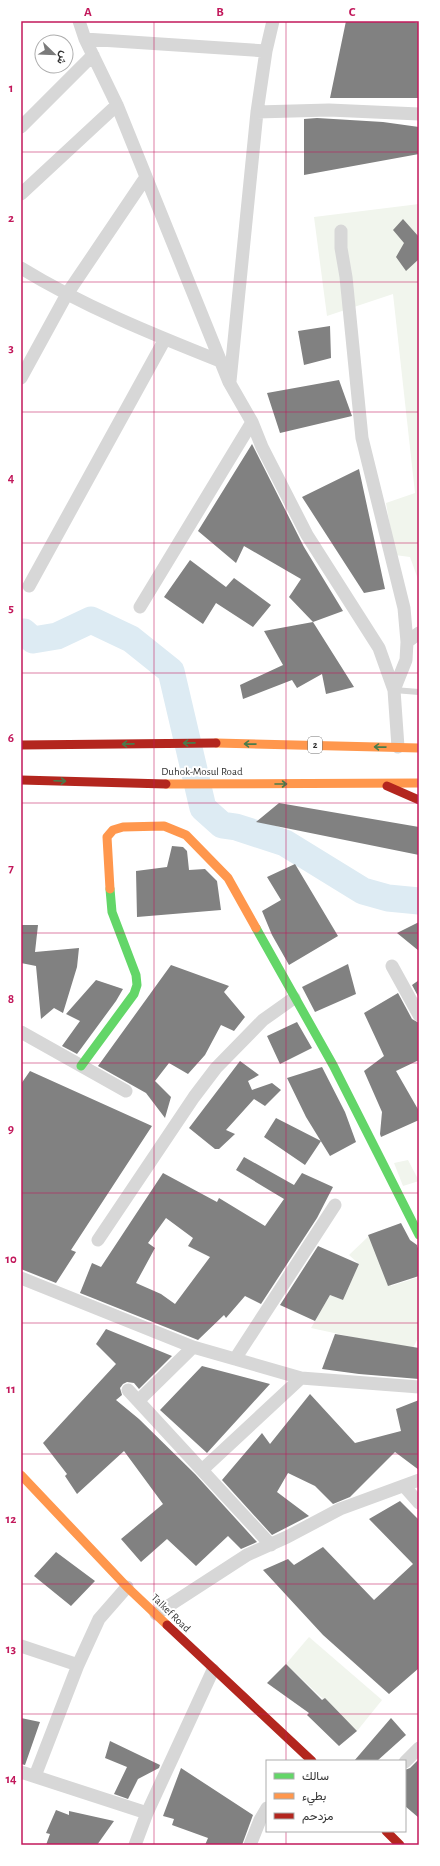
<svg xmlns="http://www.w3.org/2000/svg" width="440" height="1866" font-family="'Alegreya Sans',Vazirmatn,sans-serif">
  <rect width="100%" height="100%" fill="#fff"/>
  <path fill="#f1f5ed" d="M419 204V582L410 557 395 555 386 503 415 493 393 294 327 316 314 217Z
    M408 1160 419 1181 403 1186 394 1163Z
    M370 1235 391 1286 419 1277V1336L412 1350 311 1328 330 1295 343 1300 359 1264 349 1255Z
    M309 1637 382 1700 357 1731 286 1664Z"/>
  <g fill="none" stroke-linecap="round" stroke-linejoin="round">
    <path stroke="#ddebf3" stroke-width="27" d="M21 632H24L33 640 57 636 91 620 131 639 171 671 203 808 222 825 236 827 285 843 363 891 388 898 419 901"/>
  </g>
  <path fill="#818181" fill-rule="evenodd" d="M346 21H409L419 23V98H330Z
    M317 118 383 122 419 127V154L304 175V119Z
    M403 219 419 237V259L406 271 396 257 404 243 393 230Z
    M330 326 331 358 304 365 298 331Z
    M339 380 352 416 280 433 267 393Z
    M252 444 304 547 343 611 313 622 289 597 301 579 244 546 236 563 198 531Z
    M359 469 385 589 364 593 302 497Z
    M190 560 226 587 234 578 271 605 253 627 216 603 203 624 164 597Z
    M313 622 354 687 326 694 322 674 297 688 292 680 243 699 240 685 283 665 264 631Z
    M279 803 419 827V855L256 822Z
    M172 846 183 847 187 851 189 870 205 869 217 881 221 910 137 917 136 871 167 867Z
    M295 864 338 936 289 965 272 935 262 911 281 900 267 877Z
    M419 922V951L397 933Z
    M21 925H38L35 952 79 948 77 967 63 1013 54 1008 41 1019 36 966 21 963Z
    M348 964 356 994 315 1012 302 987Z
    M171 965 229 986 224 992 245 1017 234 1031 221 1025 205 1055 188 1074 169 1063 155 1081 171 1097 165 1118 146 1093 98 1066Z
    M96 980 123 989 116 1001 77 1054 62 1046 80 1021 66 1014Z
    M419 980V998L412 985Z
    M398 993 412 1019 419 1023V1060L396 1071 419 1111V1120L381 1137 380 1134 382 1112 364 1071 384 1056 364 1013Z
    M297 1022 312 1048 280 1064 267 1036Z
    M240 1061 259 1075 248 1081 252 1090 272 1083 281 1090 265 1106 254 1099 226 1130 235 1134 219 1149H215L189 1128Z
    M322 1067 345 1112 356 1142 330 1156 306 1117 287 1078Z
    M30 1071 152 1126 71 1250 76 1252 56 1283 21 1269V1084Z
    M276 1118 321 1141 305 1165 264 1137Z
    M244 1157 294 1185 302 1173 333 1187 317 1218 261 1304 245 1296 226 1318 224 1315 198 1340 80 1293 92 1263 101 1267 163 1173 217 1202 219 1198 265 1226 284 1199 236 1170ZM166 1218 193 1238 188 1246 210 1257 175 1304 161 1294 136 1283 155 1248 148 1243Z
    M401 1223 410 1240 417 1245 419 1252V1276L388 1286 368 1235Z
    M318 1246 359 1264 343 1300 330 1295 315 1321 280 1305Z
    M106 1329 172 1356 139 1389 134 1383 127 1382 123 1384 120 1388 122 1395 116 1400 139 1419 195 1474 257 1542 241 1549 228 1536 196 1566 167 1539 141 1562 121 1539 163 1504 124 1451 77 1494 65 1476 67 1474 43 1443 116 1364 96 1344Z
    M335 1334 419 1348V1379L359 1374 322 1369Z
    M202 1366 270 1384 207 1453 160 1410Z
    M310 1394 355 1443 401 1431 396 1409 419 1400V1470L395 1452 350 1497 333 1504 315 1486 288 1473 277 1492 309 1516 272 1535 222 1480 262 1433 270 1444Z
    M400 1501 419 1520V1668L389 1694 323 1635 263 1570 288 1559 294 1565 323 1547 374 1600 413 1564 369 1519Z
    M56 1552 95 1581 71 1606 34 1576Z
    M286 1664 322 1700 325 1698 357 1731 339 1746 307 1715 309 1713 267 1683Z
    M21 1718 40 1722 25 1765 21 1764Z
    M391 1718 406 1735 377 1761H354Z
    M110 1741 160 1765 159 1768 138 1779 128 1799 114 1794 127 1767 105 1758Z
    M419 1759V1818L405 1806V1770L410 1768Z
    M181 1768 253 1815 242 1845H205L208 1838 172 1825 174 1819 163 1816Z
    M56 1810 69 1815V1811L114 1821 97 1845H46L50 1834 46 1833Z"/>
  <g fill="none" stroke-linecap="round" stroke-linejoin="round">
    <path stroke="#d7d7d7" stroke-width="6" d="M394 690 419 692"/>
    <path stroke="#d7d7d7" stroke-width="13" d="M79 21 85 39 117 105 229 382 252 422 262 447 307 535 379 648 394 690 398 747
      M85 39 266 51
      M257 112 329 110 419 114
      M21 127 93 55
      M21 194 117 105
      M341 231V248L346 277 362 438 404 608 407 642 406 660 394 690
      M21 268C83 306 152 334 220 361
      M21 378 67 294 146 177
      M230 381 257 112 266 51 273 21
      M29 586 165 339
      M140 607 252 422
      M407 642 419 633
      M392 966 419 1015
      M21 1032 126 1091
      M98 1240 194 1097 216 1068 263 1020 294 998
      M21 1278 193 1347 301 1378 419 1387
      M235 1359 335 1205
      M128 1390 271 1545
      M138 1401 193 1347
      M202 1470 301 1378
      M404 1486 419 1503
      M156 1614 247 1555 287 1537 340 1509 419 1480
      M21 1646 78 1665
      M405 1762 419 1748
      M21 1772 147 1813
      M35 1776 78 1665 99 1619 127 1587
      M135 1845 147 1813 213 1670
      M250 1845 260 1820 267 1808"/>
    <path stroke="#63d668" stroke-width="9" d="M256 928 333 1065 419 1235
      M81 1066 134 994 137 985 136 975 112 912 110 889"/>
    <path stroke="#ff974d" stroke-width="9" d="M216 743 419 748
      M166 784 419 783
      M110 889 107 837 113 830 123 827 164 826 186 835 228 878 256 928
      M21 1475 127 1587 167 1625"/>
    <path stroke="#b3261e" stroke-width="9" d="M21 745 216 743
      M21 780 166 784
      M387 786 419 800
      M167 1625 312 1761
      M386 1831 400 1845"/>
  </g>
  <defs><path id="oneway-shaft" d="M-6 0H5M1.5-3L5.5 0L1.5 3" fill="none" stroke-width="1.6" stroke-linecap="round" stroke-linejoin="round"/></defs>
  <g stroke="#497c4b">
    <use href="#oneway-shaft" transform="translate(189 743) rotate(179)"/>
    <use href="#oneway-shaft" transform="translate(128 744) rotate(179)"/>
    <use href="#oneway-shaft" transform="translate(250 744) rotate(-179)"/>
    <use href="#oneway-shaft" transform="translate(380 747) rotate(-179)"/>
    <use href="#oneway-shaft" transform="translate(60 781) rotate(2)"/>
    <use href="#oneway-shaft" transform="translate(281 784)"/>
  </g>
  <path fill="none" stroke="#c2185b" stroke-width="1" stroke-opacity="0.55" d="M154 21V1845M286 21V1761M21 152H419M21 282H419M21 412H419M21 543H419M21 673H419M21 803H419M21 933H419M21 1063H419M21 1193H419M21 1323H419M21 1454H419M21 1584H419M21 1714H419M286 1831V1845"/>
  <g text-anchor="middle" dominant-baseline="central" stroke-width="4" stroke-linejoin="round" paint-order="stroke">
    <rect fill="#fff" stroke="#707070" stroke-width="1" x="308" y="737" width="14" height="16" rx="3"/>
    <g font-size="10" font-weight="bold" fill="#333">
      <text x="315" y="745">2</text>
    </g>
    <g font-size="11" fill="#333" stroke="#fff">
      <text x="202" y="771">Duhok-Mosul Road</text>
      <text transform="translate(171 1613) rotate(44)">Talkef Road</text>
    </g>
  </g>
  <rect width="440" height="1866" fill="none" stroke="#ffffff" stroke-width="44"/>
  <rect x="266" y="1760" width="140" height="72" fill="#ffffff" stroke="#adadad"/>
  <rect x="274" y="1773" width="20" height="6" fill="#63d668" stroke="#adadad"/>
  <text x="302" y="1780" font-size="12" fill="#333333">سالك</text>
  <rect x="274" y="1793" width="20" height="6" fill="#ff974d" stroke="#adadad"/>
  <text x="302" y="1800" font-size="12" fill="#333333">بطيء</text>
  <rect x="274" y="1813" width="20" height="6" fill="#b3261e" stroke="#adadad"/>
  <text x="302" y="1820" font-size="12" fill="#333333">مزدحم</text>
  <g transform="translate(54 54) rotate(113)"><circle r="19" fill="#ffffff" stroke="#adadad"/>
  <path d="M0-3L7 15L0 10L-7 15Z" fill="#7a7a7a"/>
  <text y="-6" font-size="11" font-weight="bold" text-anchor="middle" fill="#333333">ش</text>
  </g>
  <rect x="22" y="22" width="396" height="1822" fill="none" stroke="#c2185b" stroke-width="1.5"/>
  <g font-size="13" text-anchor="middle" font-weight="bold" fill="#c2185b">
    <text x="88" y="16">A</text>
    <text x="220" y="16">B</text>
    <text x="352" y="16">C</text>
    <text x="11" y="92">1</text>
    <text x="11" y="222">2</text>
    <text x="11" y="352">3</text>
    <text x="11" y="482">4</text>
    <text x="11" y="612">5</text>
    <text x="11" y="742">6</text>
    <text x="11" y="872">7</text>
    <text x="11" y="1003">8</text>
    <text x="11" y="1133">9</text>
    <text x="11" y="1263">10</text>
    <text x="11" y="1393">11</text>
    <text x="11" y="1523">12</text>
    <text x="11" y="1653">13</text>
    <text x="11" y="1783">14</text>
  </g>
</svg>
